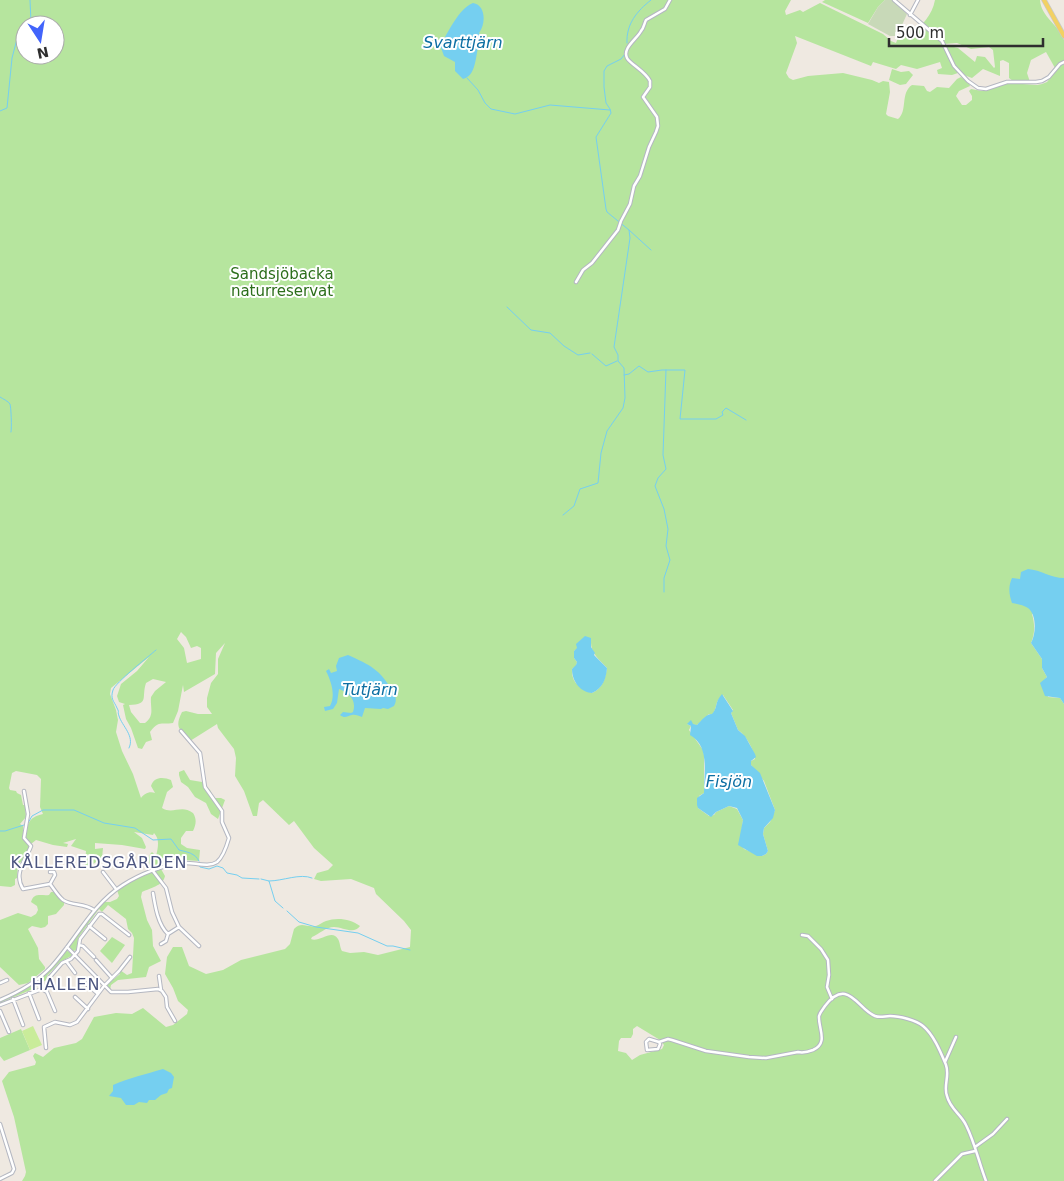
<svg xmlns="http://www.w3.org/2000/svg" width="1064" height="1181" font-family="'DejaVu Sans',sans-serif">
  <rect width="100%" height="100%" fill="#efe9e1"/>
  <path fill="#b6e59e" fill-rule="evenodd" d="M0 0H791L785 11 786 15 800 10 803 12 820 3 883 34 891 41 896 43 899 35 912 36C922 24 932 16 935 0H1040C1041 17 1059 25 1064 40 1064 46 1064 54 1064 60L1055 68 1046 52 1031 60 1027 73 1030 82 1013 81 1009 78V63L1003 60 1000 61V76L983 69 972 78C957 74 951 58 946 45L958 48 975 62 977 56 985 57 994 68 995 67 993 50 989 47 971 49 957 43 944 44 950 60 958 73 952 75 938 74 937 70 942 68 940 62 917 69 901 65 896 69 873 62 871 66 795 36 797 43 786 73 789 78 793 80 808 76 843 73 872 80 879 83 883 81 889 82 890 92 886 114 888 116 898 119C908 111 900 93 912 85L924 86 927 91 930 92 937 87 949 88 957 79 961 77 969 83 970 86 959 91 956 96 962 105H966L972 100V96L969 91 971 89 982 91 1007 83 1037 85 1042 84 1047 82 1061 65 1064 64V605L1032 614C1035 624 1035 634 1031 643L1042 659V668L1047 677 1044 680 1048 697 1060 698 1064 704V1181H22L25 1176 26 1172 14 1117 2 1081 9 1072 35 1065 36 1062 33 1056 35 1053 43 1057 54 1048 76 1043 82 1039 94 1017 116 1013 132 1014 143 1008 166 1027 173 1025 187 1014 188 1010 178 1001 173 988 165 974 167 957 173 947H182L189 966 206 974 223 970 241 960 285 949 290 944 294 929C302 921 306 928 316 926 319 925 323 922 326 921 337 917 351 919 360 926 354 935 343 927 334 927 326 927 319 934 312 937L311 939C319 943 332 928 338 939 340 942 340 948 342 951L350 953 364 952 378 955 410 947 411 930 404 921 376 894 374 888 351 879 321 881 314 879 317 873 328 870 333 865 314 848 294 821 289 825 263 800 259 803 257 816H253L244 791 235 776 236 758 234 749 218 728 217 724 190 741C180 729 174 728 182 712L186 711 198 714H212L207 707V698L211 683 218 674V659L225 643 216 653 215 674 184 692 183 685 178 711 173 723C161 725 159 720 150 732L152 740 146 742 142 749 138 748 131 728 126 719 123 705 125 704 119 702 117 696 121 684 137 671 149 657 111 688 110 694 116 710 118 720 116 732 122 751 133 774 141 798C144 794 149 791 155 793L151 786C154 776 164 777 171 780L173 787 167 792 162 808C173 815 181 804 193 813 197 819 196 825 193 831H186L181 838V844L187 848 200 850 199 861 184 860 161 865 159 867 153 869C148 865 147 856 152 852L156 856C158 848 160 839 154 833L153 835 134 832 142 838 146 847 145 849 122 845 95 843V849L103 848 102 858 90 866 85 865 86 851 71 846 76 839 63 843 68 844 67 847 53 845 36 840 31 844 26 857 18 865 17 878 15 879V885L11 887 0 886ZM25 25H55V55H25ZM181 632 186 637 191 648 197 646 201 648V659L187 663 184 648 177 639ZM581 640H591C590 653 599 659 607 668 605 679 603 688 592 693 580 689 571 682 572 669L576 666 577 662 574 658V651L577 649ZM153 679 166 682 155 691 151 697C150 708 155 715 145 723H140L131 712 129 705C150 704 141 698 146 683ZM723 695 733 710 731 713 738 730C746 735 754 750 755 759L751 761V765L764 781 775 810 770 822 764 828 763 834 768 851 766 854 762 856 744 849 740 842 743 820 737 809 729 806 716 812 714 815 709 816 698 808 699 796 704 793V755L703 750 689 730 691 726 687 724 697 725 709 714 712 715C718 708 714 701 723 695ZM16 771 37 775 41 779 40 807 43 814C27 818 31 822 23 834V826L20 824 26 817 25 805H23L21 795 17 793 16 791 10 790 9 788 12 773ZM637 1026 660 1040 664 1045 662 1049 640 1055 632 1060 626 1053 618 1051 619 1041 621 1038H631L633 1034V1029Z
    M825 0H885L878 7 868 23 822 2Z
    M892 69 901 72 909 71 913 75 906 84 900 85 889 80Z
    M184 770 190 780 202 782 210 790 214 798H221L225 800 218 819 211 814 206 803 195 797 188 787 181 782 179 775V772Z
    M161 869 165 876C163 886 150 888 142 892L141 897 147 920 152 930 153 946 161 961 149 967 146 977 118 980 111 985 110 990 105 985 113 978 114 979 120 974 118 973 120 970 127 975 132 973 134 938 132 933 128 929 126 919 108 905 102 912 99 909 78 938 77 950 73 951 69 946 93 912 104 902H110L117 899 119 896 117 890 135 879Z
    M51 892H54L64 902V905L56 914 48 916V924L45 927 41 928 32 926 28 929 38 948 39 959 45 967V969L28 983 19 985 0 967V920L18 913 31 917 36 914 38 910 37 906 31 902C34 892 41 896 49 895Z
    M112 937 125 945 112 963 100 951Z
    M66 950 72 954 71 956 60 962 47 976 46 980 35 988 0 1003V1001L38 980Z
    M21 1029 30 1050 4 1061 0 1056V1038Z"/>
  <path fill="#c8d9b8" d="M885 0H892L907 14 897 36H890L868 24 878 7Z"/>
  <path fill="#c9ec9a" d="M33 1026 42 1045 30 1050 22 1031Z"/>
  <path fill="#75cff0" d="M473 3C486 5 486 24 479 33L482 38C474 49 479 75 463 79L455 71V62L444 56 440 45C449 32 458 9 473 3Z
    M1028 569C1041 570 1051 578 1064 578V704L1060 698 1045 696 1040 683 1047 677 1042 668V659L1031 643C1036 634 1037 615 1028 608 1023 605 1017 604 1012 603 1009 594 1008 587 1012 578L1020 579 1021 572Z
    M585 636 591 638V647L595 653 594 655 607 668C606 679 603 688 592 693 580 692 572 681 572 669L576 665 577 662 574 658V651L577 648 576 644Z
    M348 655C370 665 380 669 393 692 396 697 397 700 394 706L388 709 383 708 381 709 365 708 362 717C359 716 355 714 352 715 347 716 345 719 340 715L343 712 351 713 353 712C357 700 349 693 339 689L337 703 333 709 325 711 324 707 330 706C336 695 331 681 326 671L329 669 331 673 337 671 336 666 339 658Z
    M722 694 733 711 731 713 738 730 745 736 755 754 756 757 751 761V765L760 773 775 810 773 818 764 828 763 834 768 851 766 854 762 856H757L738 845 743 820 737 808 729 806 716 812 711 817 698 808 697 805V798L704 793C704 773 710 746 690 735L691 726 687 724 691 720 693 724 697 725C702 720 706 714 712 714 718 708 714 703 722 694Z
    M163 1069 171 1073 174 1077 172 1088 169 1089 167 1093 161 1095 155 1100H149L147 1103 139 1102 134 1105H126L121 1098 109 1096 113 1091V1085C129 1078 146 1074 163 1069Z"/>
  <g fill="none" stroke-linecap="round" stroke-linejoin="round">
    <path stroke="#75cff0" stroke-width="1" d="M29 25 31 22 30 0
      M627 43C626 24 637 11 651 0
      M467 78 478 90 485 103 491 109 515 114 550 105 610 110
      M0 111 7 108 12 58 17 39 25 29
      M629 230 651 250
      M507 307 531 330 550 333 564 346 578 355 590 353
      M592 354 606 366 617 361
      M624 375 629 374 639 366 648 372 662 370H685L680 419H716L723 415 722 412 726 408 746 420
      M0 397C3 399 8 401 10 404 11 406 12 429 11 432
      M563 515 574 506 580 489 598 483 601 453 607 431 623 408 625 398 624 368 618 361V355L614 347 630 238 629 230 607 212 606 209 596 137 611 113 610 109 606 103 604 87V71L607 66 621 59 625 54
      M664 592V578L670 560 666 546 668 529 664 509 655 486 658 478 666 469 663 455 666 370
      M129 748C135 736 122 726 119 716 117 710 120 714 117 708 114 701 110 699 113 690 115 683 148 657 156 650
      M28 823 32 816 43 810H74L104 823 135 828 153 840 171 839 179 850C187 852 195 853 199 861
      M0 831H5L24 825
      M199 865 200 867 209 869 217 866 223 868 227 873 237 875 242 878 259 879
      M261 879 269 881 275 901 283 908
      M269 881C283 881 300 873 312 878
      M287 911 299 922 316 927 358 933 387 946H393L410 950"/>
    <g stroke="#b4b7c1" stroke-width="4.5">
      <path id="minor" d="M894 0 942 41 954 66 968 81 978 88 986 89 1007 82H1036L1042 81 1049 77 1060 64 1064 62
        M910 15 918 0
        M576 282 583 270 592 263 618 230 621 221 630 204 634 186 640 176 649 147 656 132 658 126 657 117 643 97 650 87V81C645 71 630 64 627 58 622 48 637 39 641 31 644 28 644 24 646 20L665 9 670 0
        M24 791 28 814 24 838 31 846C26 860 13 873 23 889L50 884C54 889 58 896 63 900 72 906 84 903 94 910
        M153 871 166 888 172 912 179 927 199 946
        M50 872H54L55 875 50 884
        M103 872 116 889
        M153 893C155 906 158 925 168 934
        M89 926 105 939
        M802 935 808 936 821 949 828 960 829 975 827 987 832 999
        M161 944 166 941 168 934 179 927
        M79 945 83 946 94 957
        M67 947 111 992H128L158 989 162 991 166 997 167 1007 175 1021
        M96 960 112 978
        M66 961 75 973
        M159 976 161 990
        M49 978 62 963 71 959 78 951 80 939 99 914H102L129 935
        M0 983 7 980
        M85 983 97 993
        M29 993 39 1019
        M75 997 88 1009
        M13 999 23 1025
        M0 1000C19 992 37 982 51 967 76 940 91 905 123 885 140 874 163 865 183 863 194 862 208 868 217 862 223 857 227 845 229 838L222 822V811L205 787 200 753 181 731
        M0 1005 42 989 47 992 55 1011
        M0 1011 9 1032
        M659 1042 660 1044 658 1049 647 1050 646 1042 649 1039 659 1042 668 1039 672 1040 706 1051 749 1057 766 1058 798 1052C803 1053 808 1052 813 1050 829 1043 818 1028 819 1016 820 1012 823 1009 825 1006 848 976 858 1010 875 1016 880 1018 885 1016 890 1016 899 1016 916 1020 923 1026 934 1035 941 1053 946 1065 950 1076 943 1086 947 1096 950 1109 961 1114 966 1125 975 1143 979 1163 986 1181
        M46 1048 44 1027 55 1022 70 1025 77 1022 104 986 119 971 130 957
        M945 1062 956 1037
        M0 1124 14 1169 12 1173 0 1179
        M975 1147 993 1134 1007 1119
        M935 1181 962 1154 975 1151"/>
    </g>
    <g stroke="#c9c9c9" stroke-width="5.5">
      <path id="major" d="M1044 0 1064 36"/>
    </g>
    <use href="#minor" stroke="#fff" stroke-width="2.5"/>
    <use href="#major" stroke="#f2d163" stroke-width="4"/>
  </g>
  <g text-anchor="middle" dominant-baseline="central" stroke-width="4" stroke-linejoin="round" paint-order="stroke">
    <g font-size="15" fill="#2c6e1b" stroke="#fff">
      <text x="282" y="274">Sandsjöbacka<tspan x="282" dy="17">naturreservat</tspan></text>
    </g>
    <g font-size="16" font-style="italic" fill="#0d6fa3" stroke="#fff">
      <text x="463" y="42">Svarttjärn</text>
      <text x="370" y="689">Tutjärn</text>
      <text x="729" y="781">Fisjön</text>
    </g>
    <g font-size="16" letter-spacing="1" fill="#4d5680" stroke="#fff">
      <text x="99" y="862">KÅLLEREDSGÅRDEN</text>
      <text x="66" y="984">HALLEN</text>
    </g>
  </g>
  <g transform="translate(40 40) rotate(168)"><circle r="24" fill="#ffffff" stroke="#ababab"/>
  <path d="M0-4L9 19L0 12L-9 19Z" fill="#4264fb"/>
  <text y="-8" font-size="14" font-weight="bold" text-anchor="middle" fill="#2e2e2e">N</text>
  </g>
  <path d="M889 38v8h154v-8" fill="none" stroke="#2e2e2e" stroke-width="2.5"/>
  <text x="896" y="38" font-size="15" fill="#2e2e2e" stroke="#ffffff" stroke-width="4" paint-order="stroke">500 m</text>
</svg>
